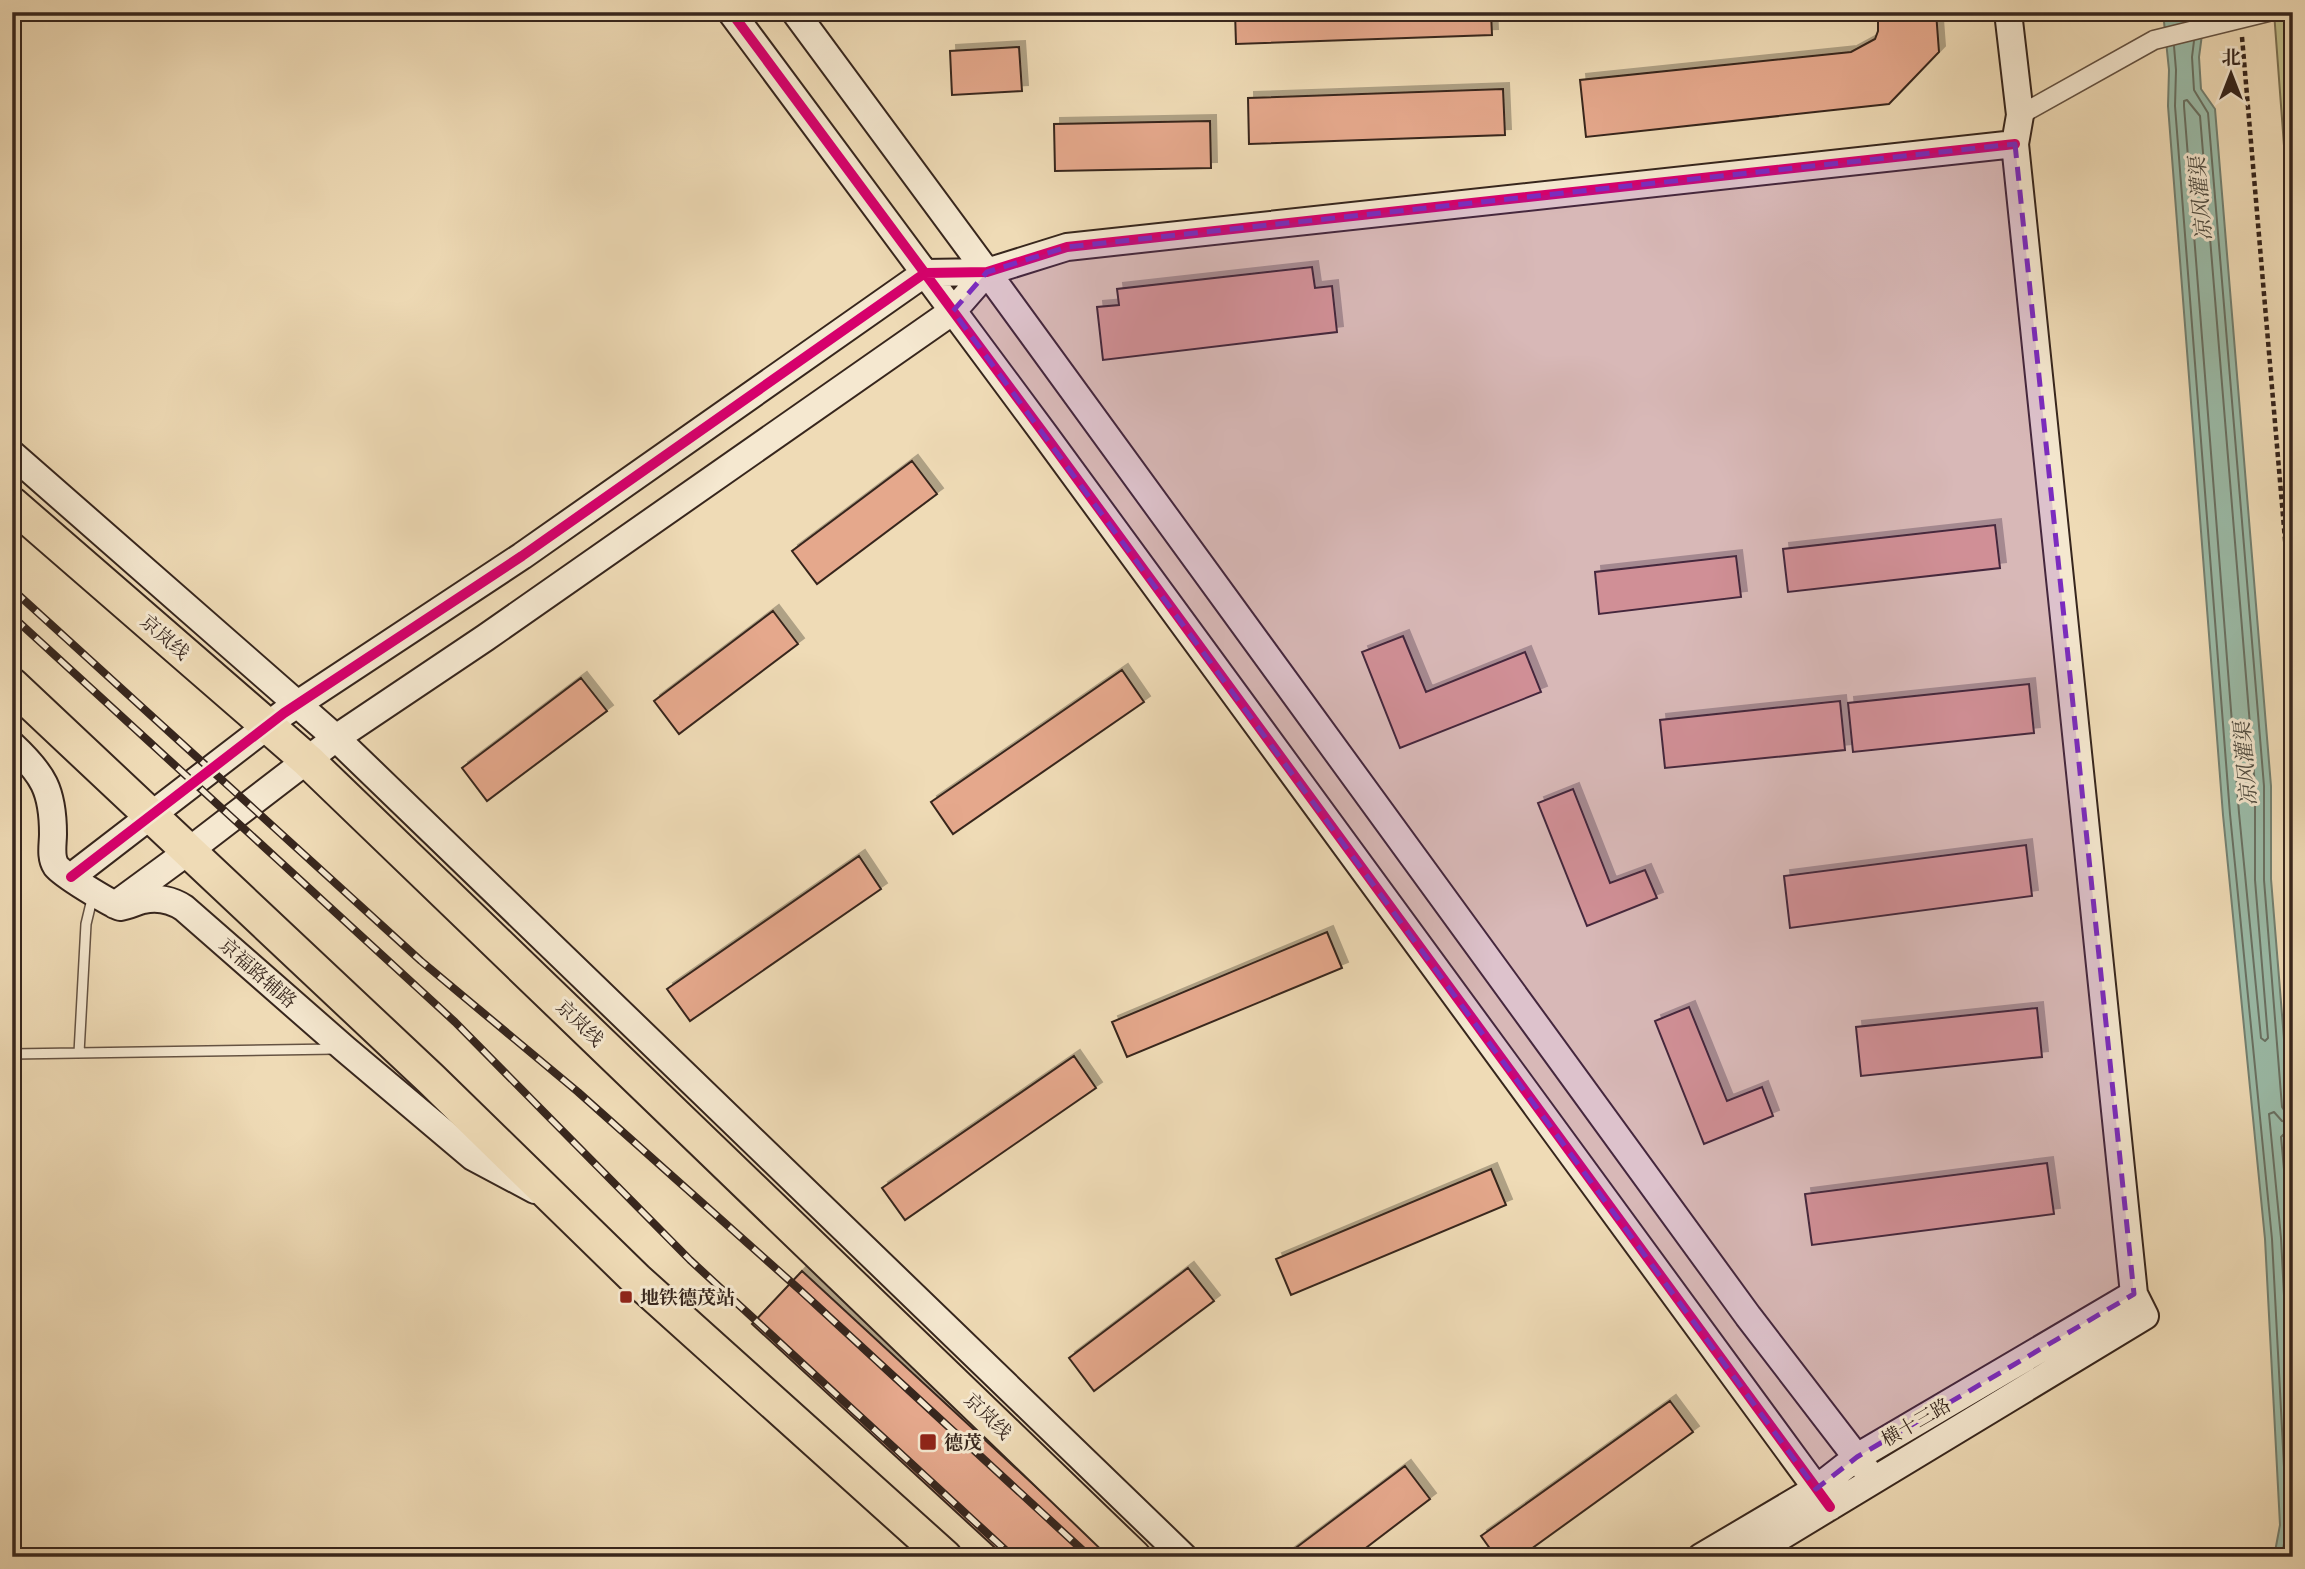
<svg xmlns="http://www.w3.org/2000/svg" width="2305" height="1569" font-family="'Libre Caslon Text','Noto Serif SC',serif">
  <defs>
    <filter id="shadow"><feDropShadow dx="6" dy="-6" stdDeviation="0" flood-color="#0004"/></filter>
  </defs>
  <rect width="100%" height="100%" fill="#efdbb6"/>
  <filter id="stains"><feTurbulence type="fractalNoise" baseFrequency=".00286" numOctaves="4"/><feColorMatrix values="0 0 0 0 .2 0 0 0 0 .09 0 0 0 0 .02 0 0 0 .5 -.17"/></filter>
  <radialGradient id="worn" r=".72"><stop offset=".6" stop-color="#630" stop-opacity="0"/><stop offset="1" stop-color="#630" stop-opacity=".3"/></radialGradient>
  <path fill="#c0be89" stroke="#7c7253" stroke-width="2" d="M2274 12H2293V266Z"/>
  <path fill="#9bbca9" stroke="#738071" stroke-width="2" d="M2163 12H2205L2199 57 2201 89 2215 109 2271 786V879L2293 1150V1557H2274L2280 1525 2265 1239 2223 815 2168 106 2169 70Z"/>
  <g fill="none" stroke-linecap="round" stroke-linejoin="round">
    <path stroke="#697163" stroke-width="2" d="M2194 41 2192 57 2194 90 2208 113 2264 786V880L2282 1107 2286 1113 2293 1115
      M2174 46 2176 70 2175 106 2230 814 2272 1239 2287 1524 2282 1557
      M2187 100 2200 116 2255 786V880L2268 1038 2265 1041 2261 1038 2239 813 2184 106V101Z
      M2293 1123 2282 1121 2274 1112 2269 1114 2281 1238 2293 1468
      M2293 1134H2284L2281 1137 2293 1267"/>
  </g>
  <path fill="#e5a88c" stroke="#37261d" stroke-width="2" filter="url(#shadow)" d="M1235 12H1491L1492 35 1236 44Z
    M1878 12H1936L1939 52 1889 104 1586 137 1580 80 1851 52 1875 39 1878 31Z
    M1019 47 1022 91 952 95 950 51Z
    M1503 89 1505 135 1249 144 1248 98Z
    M1210 121 1211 168 1055 171 1054 124Z
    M1312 267 1315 288 1332 286 1337 332 1103 360 1097 307 1119 305 1117 289Z
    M912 461 937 494 817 584 792 551Z
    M1995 525 2000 568 1788 592 1783 549Z
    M1736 556 1741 597 1599 614 1595 572Z
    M773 611 798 644 679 734 654 701Z
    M1403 636 1426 692 1525 652 1541 692 1400 748 1362 652Z
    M1122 670 1144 702 953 834 931 802Z
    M581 678 607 711 487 801 462 768Z
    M2029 684 2034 733 1853 752 1848 703Z
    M1840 701 1845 750 1665 768 1660 720Z
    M1573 789 1610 883 1645 870 1657 898 1587 926 1538 803Z
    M2026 845 2032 896 1790 928 1784 876Z
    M859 856 881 889 690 1021 667 989Z
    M1327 932 1342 968 1127 1057 1112 1022Z
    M1689 1007 1727 1101 1762 1087 1773 1116 1704 1144 1655 1021Z
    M2037 1008 2042 1057 1861 1076 1856 1027Z
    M1074 1056 1096 1088 905 1220 882 1188Z
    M2047 1163 2054 1214 1812 1245 1805 1194Z
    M1491 1169 1506 1205 1291 1295 1276 1259Z
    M1188 1268 1214 1301 1094 1391 1069 1358Z
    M802 1271 1112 1557H1005L752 1324Z
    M1670 1401 1693 1432 1520 1557H1496L1481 1536Z
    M1405 1466 1430 1499 1354 1557 1285 1556Z"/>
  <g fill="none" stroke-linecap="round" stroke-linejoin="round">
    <g stroke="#655343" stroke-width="12">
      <path id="lane" d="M79 1053 86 924 93 895
        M12 1054 336 1049"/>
    </g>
    <g stroke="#655343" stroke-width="21">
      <path id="street" d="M2020 115 2154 40 2268 12"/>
    </g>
    <g stroke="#37261d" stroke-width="30">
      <path id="secondary" d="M731 12 1045 435 1830 1507
        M795 12 987 272 1748 1316 1874 1480
        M12 454 336 738 1184 1557
        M12 745C43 774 53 790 53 834 53 844 50 857 56 866 63 875 108 902 120 907 128 906 135 902 143 900 157 897 172 900 184 908L345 1049 473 1157 535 1190
        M71 877 284 713 522 556 925 273 987 272 1067 247 2015 144
        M115 905 190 850 336 738 485 638 953 311 987 272
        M1701 1557 1816 1489 1857 1457 2134 1294
        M1747 1557 2145 1316 2134 1294 2015 144 2020 115 2008 12"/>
    </g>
    <g stroke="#37261d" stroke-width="37">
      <path id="highway" d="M12 504 308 761 1134 1557
        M12 685 431 1079 637 1280 945 1557"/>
    </g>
    <path stroke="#37261d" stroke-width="4.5" stroke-dasharray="5 3.5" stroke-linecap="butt" d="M2242 37 2293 633"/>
    <use href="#lane" stroke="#f5e8d0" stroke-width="9"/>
    <use href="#street" stroke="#f5e8d0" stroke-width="18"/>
    <use href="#secondary" stroke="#f5e8d0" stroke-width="26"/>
    <use href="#highway" stroke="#efdbb6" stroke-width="33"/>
    <g stroke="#37261d" stroke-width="8">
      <path id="rail" d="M12 589 421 961 578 1092 800 1290 1090 1557
        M12 616 455 1022 690 1260 1013 1557"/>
    </g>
    <use href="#rail" stroke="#f5e8d0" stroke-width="5" stroke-dasharray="16" stroke-linecap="butt"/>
    <g stroke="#f5e8d0" stroke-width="15">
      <path id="cycleway" d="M731 12 1045 435 1830 1507
        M71 877 284 713 522 556 925 273 987 272 1067 247 2015 144"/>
    </g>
    <use href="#cycleway" stroke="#d6006c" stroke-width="10"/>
  </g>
  <path fill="#7b2cbf" fill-opacity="0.2" stroke="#7b2cbf" stroke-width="5" stroke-dasharray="14 9" stroke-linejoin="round" d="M2015 144 2134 1294 1857 1457 1816 1489 953 311 987 272 1067 247Z"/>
  <g fill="#8f2418" stroke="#f5e8d0" stroke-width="2.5">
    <rect x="619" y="1290" width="14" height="14" rx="3.5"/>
    <rect x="919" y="1433" width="18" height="18" rx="3.5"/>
  </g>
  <g text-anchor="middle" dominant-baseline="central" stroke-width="6" stroke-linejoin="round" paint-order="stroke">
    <g font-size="19" fill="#37261d" stroke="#f5e8d0">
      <text transform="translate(165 637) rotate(41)">京岚线</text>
      <text transform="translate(258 973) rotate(41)">京福路辅路</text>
      <text transform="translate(580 1023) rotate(44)">京岚线</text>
      <text transform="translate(988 1416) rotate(44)">京岚线</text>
      <text transform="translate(1916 1422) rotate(-30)">横十三路</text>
    </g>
    <g font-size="19" font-weight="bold" fill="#37261d" stroke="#f5e8d0" text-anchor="start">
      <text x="640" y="1297">地铁德茂站</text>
      <text x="944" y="1442">德茂</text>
    </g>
    <g font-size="21" font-style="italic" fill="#504c40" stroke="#f5e8d0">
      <text transform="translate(2200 199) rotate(-95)">凉风灌渠</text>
      <text transform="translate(2245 764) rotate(-95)">凉风灌渠</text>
    </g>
  </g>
  <rect width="2305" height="1569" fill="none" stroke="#efdbb6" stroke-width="42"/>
  <rect x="14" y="14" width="2277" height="1541" fill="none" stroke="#37261d" stroke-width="3.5"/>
  <rect x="21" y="21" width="2263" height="1527" fill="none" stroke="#37261d" stroke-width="2"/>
  <g transform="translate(2231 74)" stroke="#f5e8d0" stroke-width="5" paint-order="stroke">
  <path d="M0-5L12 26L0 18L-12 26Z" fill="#37261d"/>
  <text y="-10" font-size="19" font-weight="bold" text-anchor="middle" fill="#37261d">北</text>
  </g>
  <rect width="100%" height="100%" filter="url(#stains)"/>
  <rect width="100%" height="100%" fill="url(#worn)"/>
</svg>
